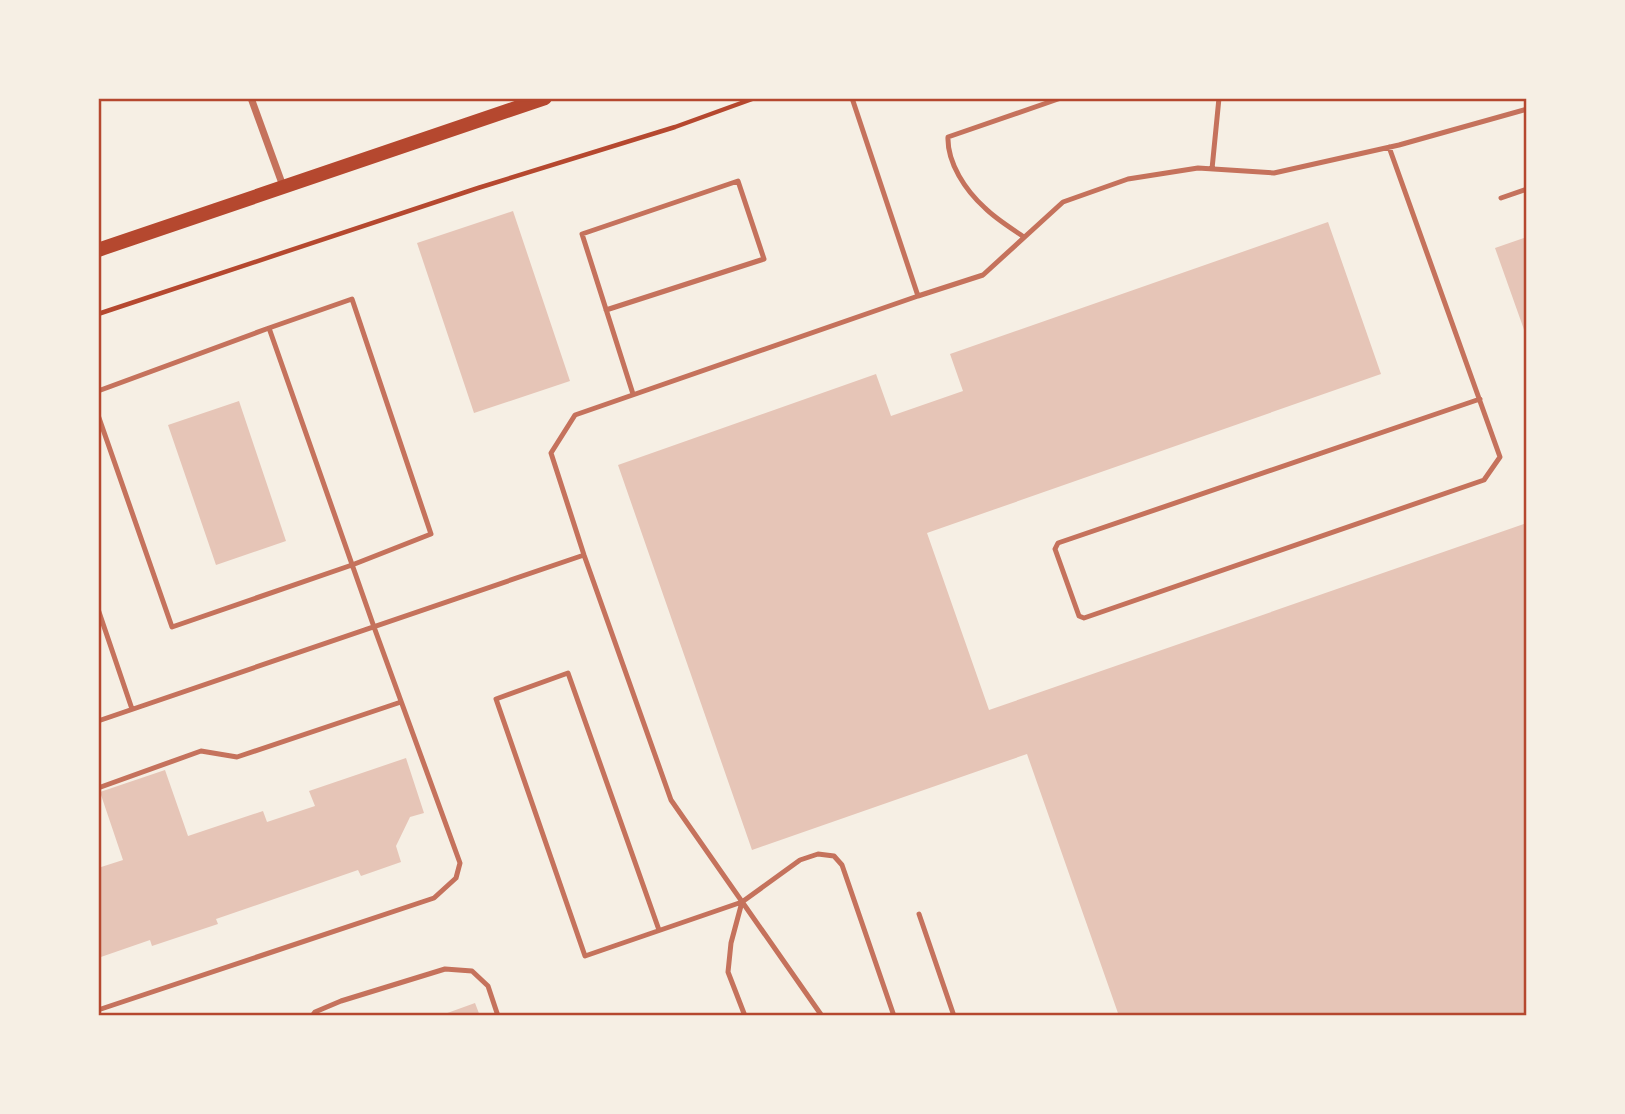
<svg xmlns="http://www.w3.org/2000/svg" width="1625" height="1114" font-family="Poppins,sans-serif">
  <rect width="100%" height="100%" fill="#f6efe4"/>
  <path fill="#e6c5b7" d="M513 211 570 381 474 413 417 243Z
    M1328 222 1381 374 927 533 989 710 1527 523V1016H1119L1027 754 752 850 618 465 876 374 891 416 963 391 950 354Z
    M1527 237V338L1495 248Z
    M239 401 286 541 216 565 168 425Z
    M406 758 424 813 410 817 396 846 401 862 361 876 358 870 216 919 218 924 152 946 150 940 98 958V868L123 860 100 792 165 770 188 836 263 811 267 822 315 806 309 791Z
    M475 1003 480 1016H439Z"/>
  <g fill="none" stroke-linecap="round" stroke-linejoin="round">
    <path stroke="#b5482f" stroke-width="4.5" d="M98 314 478 188 675 127 755 98"/>
    <path stroke="#c5725c" stroke-width="5" d="M1389 147 1500 457 1484 480 1084 618 1079 616 1055 549 1058 543 1480 399
      M1212 169 1219 98
      M1501 198 1527 189
      M1024 237C1011 228 996 219 985 208 966 191 947 163 948 137L1061 98
      M918 296 983 275 1063 202 1128 179 1198 168 1274 173 1399 145 1527 109
      M606 310 764 259 738 181 582 234 633 394
      M98 391 269 328 374 627 460 863 456 878 434 898 98 1010
      M98 415 172 627 352 565 431 534 352 299 269 328
      M98 609 132 709
      M98 721 584 555
      M98 788 201 751 237 757 401 702
      M742 902 731 943 728 972 745 1016
      M919 914 954 1016
      M659 930 568 673 496 699 585 956 742 902 800 860 818 854 834 856 842 865 894 1016
      M312 1016 315 1012 341 1001 445 969 472 971 488 986 498 1016
      M822 1016 671 800 584 555 551 453 575 415 918 296 852 98"/>
    <path stroke="#c5725c" stroke-width="7" d="M251 98 283 186"/>
    <path stroke="#b5482f" stroke-width="14" d="M98 250 545 98"/>
  </g>
  <rect width="1625" height="1114" fill="none" stroke="#f6efe4" stroke-width="200"/>
  <rect x="100" y="100" width="1425" height="914" fill="none" stroke="#b5482f" stroke-width="2.5"/>
</svg>
